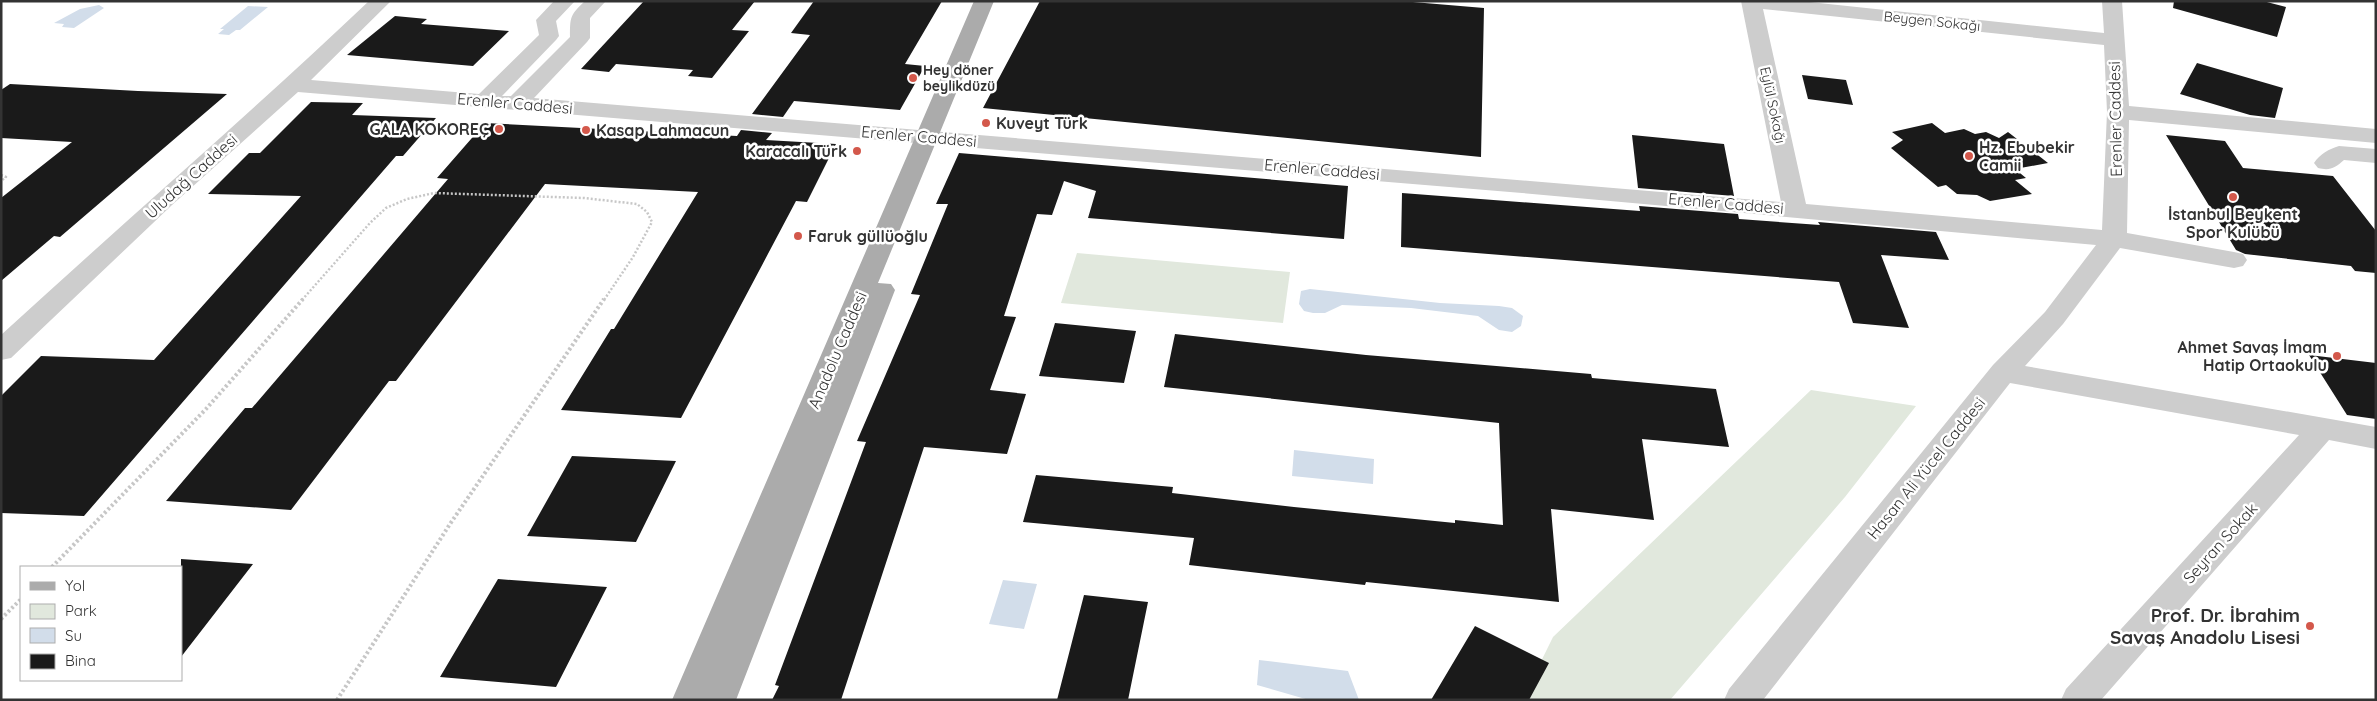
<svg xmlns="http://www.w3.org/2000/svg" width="2377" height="701" font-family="Quicksand,sans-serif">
  <rect width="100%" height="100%" fill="#fff"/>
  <path fill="#e1e8dd" d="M1077 253 1290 272 1283 323 1061 303Z
    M1811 390 1916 406 1845 497 1670 700H1522L1553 637Z"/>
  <path fill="#d2ddea" d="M99 5 104 8 74 28 62 27 64 24 54 23 80 9Z
    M248 6 268 7 240 30H236L229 35 218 34 224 29H220Z
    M1310 289 1440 303 1499 306 1512 308 1523 316 1521 326 1512 332 1499 330 1478 316 1411 308 1342 305 1325 313H1313L1304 311 1299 304 1301 291Z
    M1294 450 1374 459 1373 484 1292 476Z
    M1003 580 1037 584 1024 629 989 624Z
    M1259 660 1348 671 1359 700H1309L1257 685Z"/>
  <path fill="#1a1a1a" d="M644 1H755L732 30 749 31 712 78 688 76 693 70 616 64 609 72 581 69Z
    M814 1H942L905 64 925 66 900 110 794 101 783 117 752 114 810 35 791 33Z
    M1040 1H1401L1484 8 1481 157 983 108Z
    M2174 1H2263L2286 7 2277 37 2173 8Z
    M395 16 427 19 421 24 509 31 473 66 347 55Z
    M2197 63 2283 88 2275 118 2250 115 2180 94Z
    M1802 75 1846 80 1853 105 1808 99Z
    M10 84 138 91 227 94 60 237 54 236 1 281V198L72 142 1 138V90Z
    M311 102 363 103 352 115 436 118 403 156H396L84 516 1 513V396L41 356 154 360 301 196 208 194 249 153H260Z
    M485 123 737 136 741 130 772 133 766 140 836 144 807 202 796 201 681 418 561 410 611 329H614L698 192 545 184 396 381H389L291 510 166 501 245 408H252L372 268 448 179 437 178Z
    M1932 123 1945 133 1964 129 1975 134 1986 132 1999 138 2008 132 2048 163 2015 169 2026 178 2015 180 2032 194 1990 201 1977 195 1957 194 1946 185 1938 187 1891 148 1903 140 1892 132Z
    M1632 135 1724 144 1734 196 1638 188Z
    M2166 135 2225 141 2243 168 2333 176 2376 231V273L2355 271 2351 266 2245 254 2236 250Z
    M959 153 1348 186 1344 239 1088 218 1096 191 1064 181 1052 215 1037 214 1004 316 1016 317 990 390 1026 394 1007 454 924 447 841 700H772L779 686 775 685 866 442 857 441 920 295 911 294 948 204H936Z
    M1402 193 1640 211 1639 206 1738 214 1739 219 1820 225 1818 222 1936 232 1949 260 1881 255 1909 328 1853 323 1839 282 1401 247Z
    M1055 323 1136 331 1124 383 1039 376Z
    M1175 334 1366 355 1591 374 1592 378 1716 389 1729 447 1642 439 1654 520 1551 509 1559 602 1366 582 1365 585 1189 565 1194 538 1023 522 1036 475 1173 487 1172 493 1294 507 1455 523V520L1503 525 1499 423 1164 387Z
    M2309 355 2376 363V419L2347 415Z
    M572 456 676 461 636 542 527 536Z
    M181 559 253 564 181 657Z
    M498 579 607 587 556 687 440 677Z
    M1084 595 1148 602 1128 700H1057Z
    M1475 626 1549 663 1529 700H1431Z"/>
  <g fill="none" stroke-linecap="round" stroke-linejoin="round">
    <path stroke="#c7c7c7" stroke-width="2.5" stroke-dasharray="2 2" stroke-linecap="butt" d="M1 175 6 177 1 181
      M302 300 370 223 386 208 407 199 434 193 584 198 637 204 647 212 652 222 633 257 604 300"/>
    <path stroke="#c7c7c7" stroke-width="4" stroke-dasharray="2.5 2.5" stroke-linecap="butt" d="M52 567 206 409 303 299
      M1 619 21 599
      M337 700 450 524 604 299"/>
    <path fill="#cdcdcd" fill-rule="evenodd" d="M369 1H391L311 80 479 94 539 35 536 20 554 1H575L556 21 559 36 556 40 502 96H511L570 37C570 17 570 15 585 1H606L590 18V38L587 42 534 98 1781 202 1741 1H1800L2104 33 2102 1H2122L2129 106 2376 129V143L2129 120 2127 233 2234 252 2243 254 2247 260 2243 266 2234 268 2120 248 2063 324 2025 366 2376 427V449L2329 440 2101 700H2061L2066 689 2299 435 2010 383 1763 700H1724L1729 689 1993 365 2045 312 2096 245 1522 193 298 92 172 205 11 358 1 360V335C123 223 249 115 369 1ZM1763 9 2104 45 2107 112 2102 230 1806 204Z
      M2339 146 2376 149V163L2344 160C2335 168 2330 171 2318 168L2314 163C2320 154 2329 149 2339 146Z"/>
    <path fill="#ababab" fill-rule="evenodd" d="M974 1H994L878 283 891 284 895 290 736 700H672Z"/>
  </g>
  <g fill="#d3584b" stroke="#fff" stroke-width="2">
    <circle cx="913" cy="78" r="5"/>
    <circle cx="986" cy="123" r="5"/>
    <circle cx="499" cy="129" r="5"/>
    <circle cx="586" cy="130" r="5"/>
    <circle cx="857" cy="151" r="5"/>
    <circle cx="1969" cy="156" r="5"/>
    <circle cx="2233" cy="197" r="5"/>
    <circle cx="798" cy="236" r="5"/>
    <circle cx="2337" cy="356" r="5"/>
    <circle cx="2310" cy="626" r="5"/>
  </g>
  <g text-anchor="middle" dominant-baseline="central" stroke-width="5" stroke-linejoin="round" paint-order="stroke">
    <g font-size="14" fill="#333" stroke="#fff">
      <text transform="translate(1932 21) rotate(6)">Beygen Sokağı</text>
      <text transform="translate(1773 105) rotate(78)">Eylül Sokağı</text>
    </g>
    <g font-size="14" font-weight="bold" fill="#333" stroke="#fff" text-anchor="start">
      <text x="923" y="70">Hey döner<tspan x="923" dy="16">beylikdüzü</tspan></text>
    </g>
    <g font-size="16" fill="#333" stroke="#fff">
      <text transform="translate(515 103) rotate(5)">Erenler Caddesi</text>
      <text transform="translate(2115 119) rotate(-91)">Erenler Caddesi</text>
      <text transform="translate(919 136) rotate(5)">Erenler Caddesi</text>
      <text transform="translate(1322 169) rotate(5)">Erenler Caddesi</text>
      <text transform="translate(191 176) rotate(-42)">Uludağ Caddesi</text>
      <text transform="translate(1726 203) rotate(5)">Erenler Caddesi</text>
      <text transform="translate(837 350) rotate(-67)">Anadolu Caddesi</text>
      <text transform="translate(1926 468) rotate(-51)">Hasan Ali Yücel Caddesi</text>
      <text transform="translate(2220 543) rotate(-48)">Seyran Sokak</text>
    </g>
    <g font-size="16" font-weight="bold" fill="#333" stroke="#fff" text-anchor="start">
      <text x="996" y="123">Kuveyt Türk</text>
      <text x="489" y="129" text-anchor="end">GALA KOKOREÇ</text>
      <text x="596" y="130">Kasap Lahmacun</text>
      <text x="1979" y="147">Hz. Ebubekir<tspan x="1979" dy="18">Camii</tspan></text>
      <text x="847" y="151" text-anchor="end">Karacalı Türk</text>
      <text x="2233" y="214" text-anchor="middle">İstanbul Beykent<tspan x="2233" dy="18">Spor Kulübü</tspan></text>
      <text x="808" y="236">Faruk güllüoğlu</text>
      <text x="2327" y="347" text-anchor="end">Ahmet Savaş İmam<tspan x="2327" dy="18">Hatip Ortaokulu</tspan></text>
    </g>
    <g font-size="19" font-weight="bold" fill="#333" stroke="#fff" text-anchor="end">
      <text x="2300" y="615">Prof. Dr. İbrahim<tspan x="2300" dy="22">Savaş Anadolu Lisesi</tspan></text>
    </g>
  </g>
  <rect width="2377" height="701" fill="none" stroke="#333333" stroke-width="5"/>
  <rect x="20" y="566" width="162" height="115" fill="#ffffff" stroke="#adadad"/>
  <rect x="30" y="582" width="25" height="8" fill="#ababab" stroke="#adadad"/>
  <text x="65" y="591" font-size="15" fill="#333333">Yol</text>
  <rect x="30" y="604" width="25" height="15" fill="#e1e8dd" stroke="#adadad"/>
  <text x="65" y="616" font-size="15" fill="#333333">Park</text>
  <rect x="30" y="628" width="25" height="15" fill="#d2ddea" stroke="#adadad"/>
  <text x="65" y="641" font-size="15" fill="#333333">Su</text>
  <rect x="30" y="654" width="25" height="15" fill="#1a1a1a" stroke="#adadad"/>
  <text x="65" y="666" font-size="15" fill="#333333">Bina</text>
</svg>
